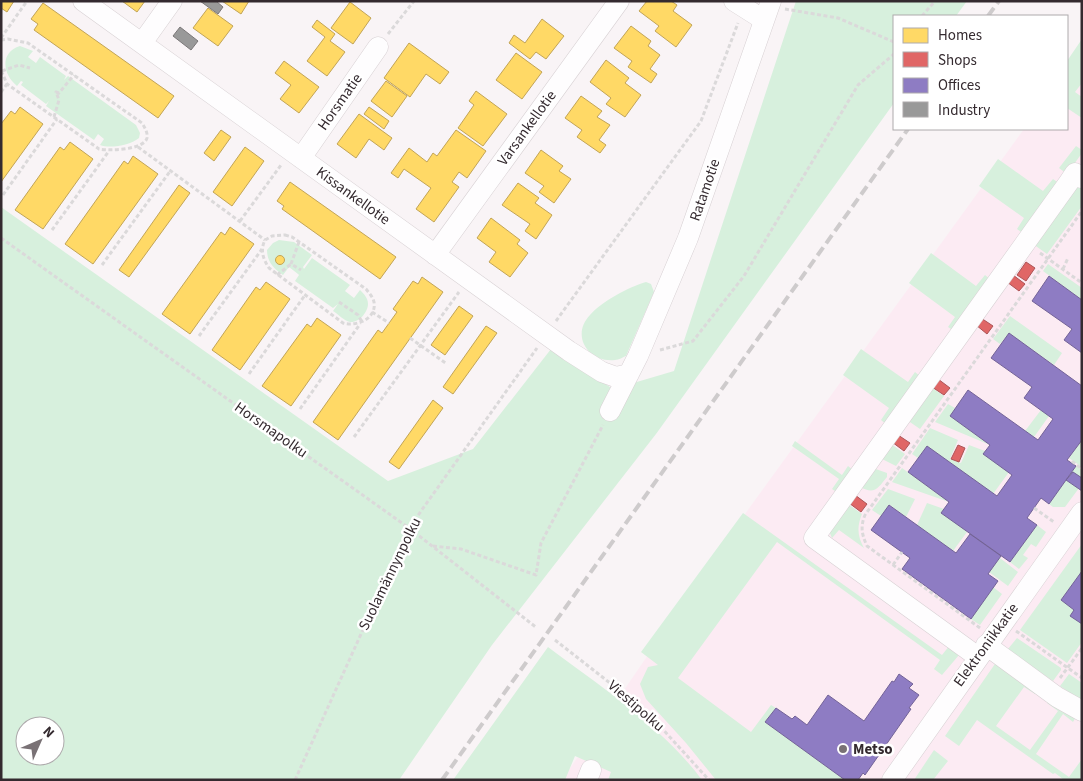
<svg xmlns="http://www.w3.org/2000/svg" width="1083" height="781" font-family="'Source Sans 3',sans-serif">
  <rect width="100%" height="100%" fill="#f9f4f6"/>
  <path fill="#fcebf3" d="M1082 49V776L1074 780 1057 775 1064 780H562L750 507 1024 129H1067V70Z"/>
  <path fill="#d7f0dd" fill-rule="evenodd" d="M796 1H967L956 16H894V103L656 434 492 645 399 780H1V207L388 481 473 449 551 349 613 389 674 371ZM25 726H55V756H25Z
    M1082 39V83L1075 92 1082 97V118L1067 108V61Z
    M20 46 33 51 28 57 36 63 40 57 66 76 64 80 68 76 136 125 140 133 139 138C131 145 110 149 100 145L104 139 98 134 94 140 46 106 49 101 46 104 21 85 23 82 21 81 17 86C2 74 0 52 20 46Z
    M1076 146 1082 150V153L1067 174 1059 168Z
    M998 159 1043 191 1053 179 1060 184 1024 234 1017 229 1024 218 979 186Z
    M1077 184 1082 188V206L1047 254 1033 244Z
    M279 240 294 242 312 255 303 267 304 269 312 258 350 285 345 291 354 298 360 290C364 294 368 298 368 304 368 312 359 323 350 322 344 321 338 314 333 311L338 304 333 308 295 281 299 275 298 274 289 267 283 275C274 269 267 262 267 250L273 243Z
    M931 253 976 286 985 275 991 280 954 331 948 327 955 317 909 283Z
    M1048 264 1082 288V300L1043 271Z
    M646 282 651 284 654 292 626 356C623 357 619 360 615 360 589 363 570 336 590 315 602 301 629 287 646 282Z
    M1010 316 1062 353 1054 365 1009 333 1000 344 993 339Z
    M861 349 908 382 915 372 921 377 887 425 881 420 889 408 843 375Z
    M931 387 944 396 920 429 907 420Z
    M948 404 955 408 950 416 990 445 935 422Z
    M1041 410 1049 416 1034 437 1025 431Z
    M930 428 958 440 950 459 961 463 969 445 985 451 1009 472 993 494 927 446 918 458 912 454Z
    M795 441 842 475 848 466 854 471 838 493 832 489 839 479 792 446Z
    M1080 442 1082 443V467L1069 458Z
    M891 444 905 454 896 466 880 458Z
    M1076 466 1082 470V484L1065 507H1053L1049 504Z
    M873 468 887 473V477C878 488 875 495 860 487Z
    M902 468 949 502 892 482Z
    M888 489 915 499 906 517 890 505 881 516 872 510Z
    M927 503 944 509 967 532 953 551 917 525Z
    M848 504 862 514C857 526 857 536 864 548L839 530 832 538 829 531Z
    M743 513 942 655 950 645 959 655 942 675 934 669 940 660 777 542 678 678 751 732 771 705 776 708 765 722 845 780H716L686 743 646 699 640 684 648 667 658 665 641 652Z
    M1037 525 1046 532 1036 547 1031 544 1023 555 1028 558 1019 569 1010 562Z
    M1082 544V571L1061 600 1074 610 1070 616 1082 624V642L1067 663 1020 630Z
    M1000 558 1018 572 1008 586 989 572Z
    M993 587 1002 594 980 625 971 619Z
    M1017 638 1061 668V670L1053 681 1009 651 1008 649Z
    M548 647C601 687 662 726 702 780H608L611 772 575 756 565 780H453Z
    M997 661 1037 691 1035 694 1024 687 996 726 1030 750 1058 711 1047 703 1049 700 1076 717 1073 722 1063 714 1036 754 1069 777 1082 759V780H1064L1055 773 1053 774 977 720 959 746 945 736Z
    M1069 674 1082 683V701L1060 686Z
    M934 750 948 761 933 780H914Z"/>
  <path fill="#ffd966" stroke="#c2a456" d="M1 1H14L7 12 1 8Z
    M122 1H145L137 12Z
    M222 1H249L241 14Z
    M647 1H671L677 5 673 11 692 25 676 47 655 31 659 26 639 11Z
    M350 2 371 18 353 44 331 28Z
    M43 3 174 96 158 118 34 30 38 24 31 19Z
    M208 8 233 26 218 46 193 28Z
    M542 19 564 36 546 59 536 52 530 59 509 43 514 35 525 43Z
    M317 20 335 34 330 41 345 52 327 76 307 61 325 37 312 27Z
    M631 26 651 41 648 46 660 55 650 69 657 74 651 83 628 67 632 61 614 48Z
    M409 43 449 72 440 84 426 74 410 97 384 78Z
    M516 53 542 72 522 99 496 80Z
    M606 60 629 78 625 83 641 95 625 117 606 104 611 98 590 82Z
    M284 61 319 87 299 113 280 99 291 85 275 73Z
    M386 81 407 96 392 117 371 101Z
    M476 91 507 114 483 146 458 128 474 105 469 101Z
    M581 96 602 111 597 117 610 125 599 140 606 145 600 153 577 137 582 130 565 118Z
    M20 107 43 124 1 182V124L11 111 15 114Z
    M369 107 389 121 384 129 364 114Z
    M359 114 392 138 384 150 369 139 356 158 337 144Z
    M221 130 231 137 214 161 204 153Z
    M456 130 486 151 467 178 459 172 452 182 459 187 434 222 416 209 431 188 404 169 398 178 391 173 409 148 427 162 433 153 437 156Z
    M70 142 93 159 43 229 15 210 60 147 64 150Z
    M245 147 264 161 232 206 213 192Z
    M541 150 563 166 559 171 571 179 554 203 539 192 544 186 525 173Z
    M133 156 158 174 93 264 65 244 124 161 128 164Z
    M290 182 396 257 380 279 282 209 284 206 277 201Z
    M518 183 539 198 535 203 552 215 536 239 525 231 530 224 502 205Z
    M179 185 190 193 129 277 119 270Z
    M491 218 520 240 517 244 528 253 510 277 489 262 496 252 477 238Z
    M230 227 254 244 190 334 162 314 221 232 225 235Z
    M275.5 260a4.5 4.5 0 1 1 9 0a4.5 4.5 0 1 1-9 0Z
    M422 277 443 292 338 440 313 422 378 330 382 333 397 312 393 309 413 281 418 284Z
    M266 282 290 299 240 370 212 350 256 287 260 290Z
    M459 306 473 316 445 355 431 345Z
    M317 318 341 335 291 406 262 386 307 324 311 327Z
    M486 326 497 333 453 394 443 387Z
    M433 400 443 408 399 469 389 462Z"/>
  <path fill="#e06666" stroke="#ac5456" d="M1026 262 1035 268 1026 281 1017 275Z
    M1013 275 1025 284 1019 291 1007 282Z
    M981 318 993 326 987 334 976 325Z
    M938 379 950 388 944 395 932 387Z
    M898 435 910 443 904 451 892 442Z
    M958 445 965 448 959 462 951 459Z
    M855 495 867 504 861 512 849 503Z"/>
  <path fill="#8e7cc3" stroke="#736397" d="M1049 276 1082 300V353L1064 340 1072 329 1032 301Z
    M1009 333 1082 386V440L1067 460 1076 466 1049 504 1041 498 1027 518 1037 525 1010 562 941 513 949 502 908 472 927 446 997 496 1012 475 983 454 990 445 950 416 968 390 1038 440 1053 419 1024 398 1032 387 991 358Z
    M1073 472 1082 478V491L1066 480Z
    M889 505 956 553 970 534 1001 556 988 574 998 581 971 619 902 569 910 558 871 530Z
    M1082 571V624L1070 616 1074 610 1061 600Z
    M899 674 913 684 909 688 919 695 909 708 911 709 865 775 863 773 858 780H845L765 722 776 708 792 719 795 716 807 725 828 695 864 721 892 681 894 682Z"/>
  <path fill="#999" stroke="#7b7879" d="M200 1H216L223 7 218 14Z
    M180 27 198 41 191 50 173 36Z"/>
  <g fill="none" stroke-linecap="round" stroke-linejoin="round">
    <g stroke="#d7d0d3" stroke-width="21">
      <path id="minor" d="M83 1 569 351 602 372 616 377 629 374
        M734 1 764 20
        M142 43 172 1
        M301 158 378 47
        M435 255 619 1
        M610 411 638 356 688 238 771 1
        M986 645 1057 697 1082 711
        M978 657 814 538 1069 182 1075 173 1082 178
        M587 780 591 770
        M892 780 1082 512"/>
    </g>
    <path stroke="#dbd9da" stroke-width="3" stroke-dasharray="4 2.5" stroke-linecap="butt" d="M785 9 838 18 894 42
      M922 16 935 1
      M388 34 414 1
      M1 38 27 1
      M1 40 8 39 28 43 142 123C145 128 148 133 147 138 144 150 109 151 99 149L7 84 1 70
      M2 71 19 65 30 68
      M1 92 7 84
      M54 117 59 100 56 92 59 93 74 75
      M138 147 265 240
      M3 195 57 119
      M240 221 281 165
      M52 230 109 151
      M285 235 292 237 366 289C369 293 373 297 374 302 377 319 356 327 343 323L269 268C263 259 260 250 265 240L272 236Z
      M1 238 409 528 537 628
      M299 242 291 264 301 270
      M1040 253 1082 283
      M102 265 171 170
      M1063 269 1068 258
      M277 275 291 264
      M339 302 358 315 362 322
      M372 312 389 323
      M556 321 701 121 738 23
      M199 336 262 249
      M410 338 447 364
      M660 350 693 341 744 276 858 85 894 54
      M249 374 305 295
      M300 409 360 324
      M354 437 459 292
      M1072 463 1073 462 1082 469
      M1034 508 1054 522
      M433 546 461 549 536 575 541 543 603 425
      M893 565 902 552
      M980 628 867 546C862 535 860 527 865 515L1082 211
      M1016 631 1082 678
      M555 640 647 712 709 780
      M1060 678 1082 648
      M295 780 409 528 537 348"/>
    <use href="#minor" stroke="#fefdfe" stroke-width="20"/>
    <path stroke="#cecbcc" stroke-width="4" stroke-dasharray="10 5" stroke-linecap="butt" d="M988 16 999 1
      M442 780 908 129"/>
  </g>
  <circle fill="#797175" stroke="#fff" stroke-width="2" cx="843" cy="749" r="5"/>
  <g text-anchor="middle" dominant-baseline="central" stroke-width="5" stroke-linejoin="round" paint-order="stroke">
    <g font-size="15" fill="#342a2f" stroke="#fff">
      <text transform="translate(340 102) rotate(-55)">Horsmatie</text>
      <text transform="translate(527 128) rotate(-54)">Varsankellotie</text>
      <text transform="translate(705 190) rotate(-71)">Ratamotie</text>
      <text transform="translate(353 196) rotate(36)">Kissankellotie</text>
      <text transform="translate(271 430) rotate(35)">Horsmapolku</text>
      <text transform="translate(390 574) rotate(-64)">Suolamännynpolku</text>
      <text transform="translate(986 645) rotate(-54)">Elektroniikkatie</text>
      <text transform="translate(636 706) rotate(41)">Viestipolku</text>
    </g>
    <g font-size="15" font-weight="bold" fill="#342a2f" stroke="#fff" text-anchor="start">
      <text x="853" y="749">Metso</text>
    </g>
  </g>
  <rect width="1083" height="781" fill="none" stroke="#342a2f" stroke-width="5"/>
  <rect x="893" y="15" width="175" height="115" fill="#ffffff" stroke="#aeaaac"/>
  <rect x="903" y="28" width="25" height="15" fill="#ffd966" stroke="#aeaaac"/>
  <text x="938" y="40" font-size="15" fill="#342a2f">Homes</text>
  <rect x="903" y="52" width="25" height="15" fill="#e06666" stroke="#aeaaac"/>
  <text x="938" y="65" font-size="15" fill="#342a2f">Shops</text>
  <rect x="903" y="78" width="25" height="15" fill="#8e7cc3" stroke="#aeaaac"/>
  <text x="938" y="90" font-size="15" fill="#342a2f">Offices</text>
  <rect x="903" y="102" width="25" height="15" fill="#999999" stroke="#aeaaac"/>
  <text x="938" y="115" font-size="15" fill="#342a2f">Industry</text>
  <g transform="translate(40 741) rotate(45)"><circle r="24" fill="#ffffff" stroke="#aeaaac"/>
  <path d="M0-4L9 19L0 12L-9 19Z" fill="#797175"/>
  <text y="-8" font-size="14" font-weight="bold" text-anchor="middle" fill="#342a2f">N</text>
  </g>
</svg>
